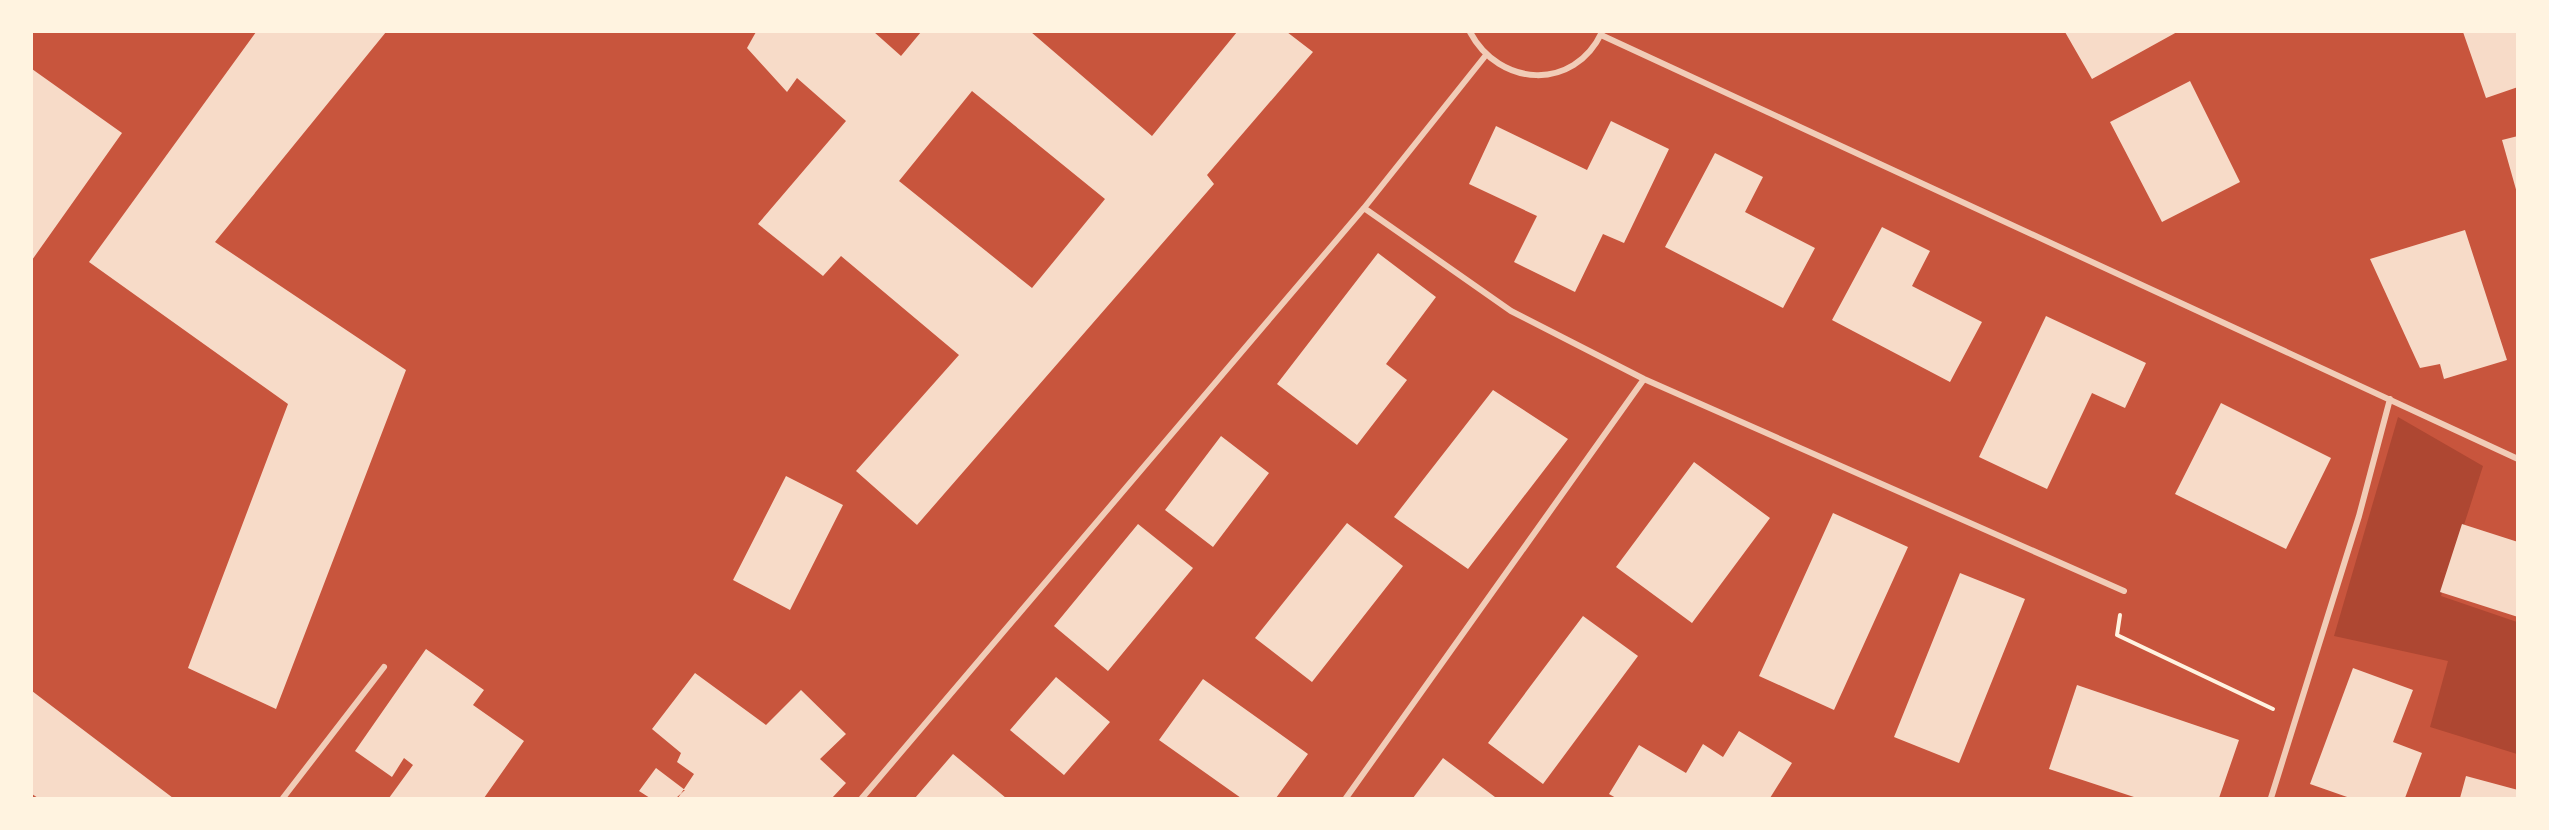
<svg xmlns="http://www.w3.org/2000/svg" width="2549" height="830" font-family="Arial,sans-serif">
  <rect width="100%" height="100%" fill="#c8553d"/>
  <path fill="#ae4732" d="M2398 417 2483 466 2441 596 2517 622V754L2430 727 2448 661 2334 636Z"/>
  <path fill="#f7dbc8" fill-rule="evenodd" d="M256 32H386L215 242 406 370 276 709 188 668 288 404 89 262Z
    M756 32H874L901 56 921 32H1031L1152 136 1237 32H1287L1313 52 1207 175 1214 184 917 525 856 471 959 355 841 256 823 276 758 224 846 121 797 78 787 92 747 48ZM972 91 1105 199 1032 288 899 181Z
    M2065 32H2177L2092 79Z
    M2463 32H2518V87L2486 98Z
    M32 69 122 133 32 260Z
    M2190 81 2240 182 2162 222 2110 122Z
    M1611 121 1669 149 1624 243 1603 234 1575 292 1514 262 1537 216 1469 184 1496 126 1587 170Z
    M2518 136V193H2517L2502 140Z
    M1715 153 1763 177 1745 212 1815 248 1783 308 1665 247Z
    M1882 227 1930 251 1912 286 1982 322 1950 382 1832 320Z
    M2465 230 2507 360 2444 379 2440 364 2420 368 2370 259Z
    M1378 253 1436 297 1386 364 1407 380 1357 445 1277 384Z
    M2046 316 2146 363 2125 408 2092 393 2047 489 1979 457Z
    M1493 390 1568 439 1468 569 1394 517Z
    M2221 403 2331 458 2286 549 2175 494Z
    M1221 436 1269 473 1213 547 1165 510Z
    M1694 462 1770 518 1692 623 1616 567Z
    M786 476 843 505 790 610 733 580Z
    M1833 513 1908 547 1834 710 1759 676Z
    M1347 523 1403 566 1312 682 1255 638Z
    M1138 524 1193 568 1108 671 1054 626Z
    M2462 524 2518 542V617L2440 592Z
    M1960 573 2025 599 1959 763 1894 737Z
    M1583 616 1638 656 1543 784 1488 743Z
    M426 649 484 690 473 705 524 741 484 798H389L413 765 404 758 392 777 355 751Z
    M2353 668 2413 690 2393 742 2422 753 2405 798H2350L2310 784Z
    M695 673 766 725 801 690 846 734 820 759 846 783 832 798H678L694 774 677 762 681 753 652 729Z
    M1056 677 1110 722 1064 775 1010 730Z
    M1203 679 1308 754 1276 798H1241L1159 740Z
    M2077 685 2239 740 2219 798H2137L2049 769Z
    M32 691 173 798H38L32 794Z
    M1739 731 1792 763 1770 798H1616L1609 794 1639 745 1686 773 1703 744 1723 757Z
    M953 754 1006 798H915Z
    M1443 758 1495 797 1494 798H1413Z
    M656 768 685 790 676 798H650L639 791Z
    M2466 776 2518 790V798H2460Z"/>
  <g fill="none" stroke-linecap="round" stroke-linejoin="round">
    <path stroke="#fff3e0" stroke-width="4" d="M2120 615 2117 635 2273 709"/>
    <path stroke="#f1ccb7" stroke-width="6" d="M1470 32C1499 87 1574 92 1602 32
      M1601 35 2518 459
      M1364 208 1511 311 1644 379 2124 591
      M283 798 384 667
      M862 798 1364 208 1486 55
      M1346 798 1644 379
      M2271 798 2359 516 2390 399"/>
  </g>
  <rect width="2549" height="830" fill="none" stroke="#fff3e0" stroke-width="66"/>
</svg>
